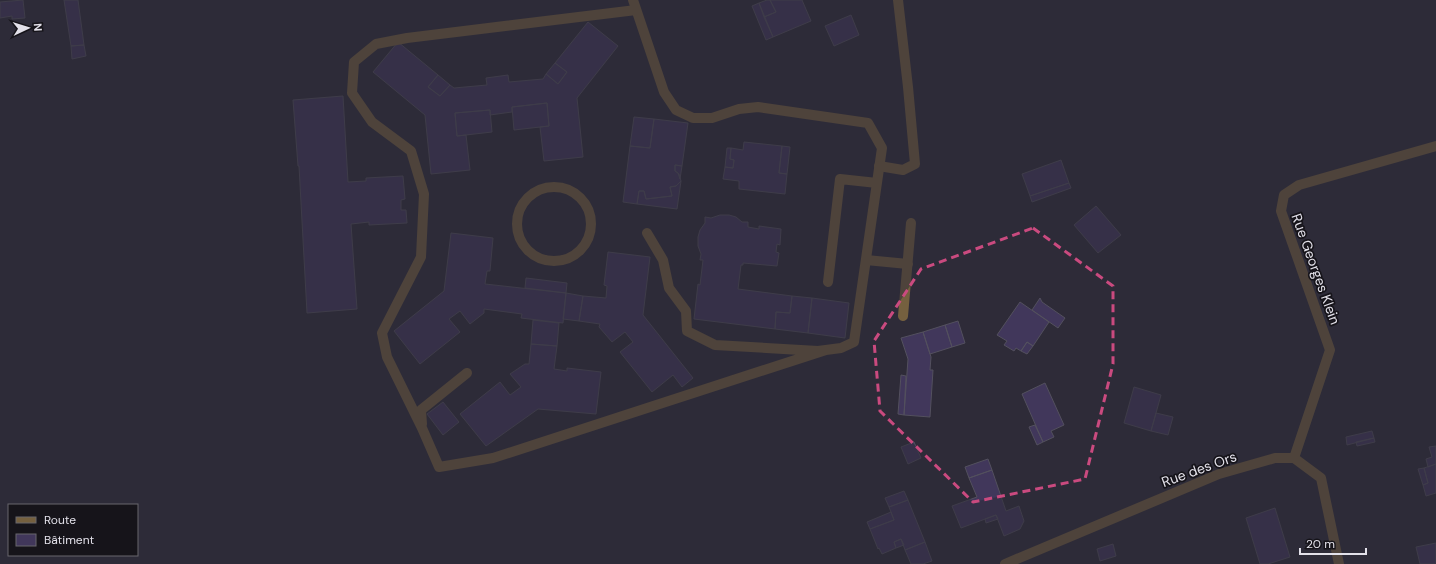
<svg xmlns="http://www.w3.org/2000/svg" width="1436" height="564" font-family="'DM Sans',sans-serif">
  <rect width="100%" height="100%" fill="#2e2b38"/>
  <path fill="#41375b" stroke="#53505e" d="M23 0 25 18 12 19V16L0 18V2Z
    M64 0H78L84 45 71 46Z
    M767 0H770L776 12 764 17 759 3Z
    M770 0H802L811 21 773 37 764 17 776 12Z
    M759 3 773 37 766 40 752 6Z
    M851 15 859 35 834 46 825 26Z
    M588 22 618 46 577 98 583 157 544 161 540 127 549 126 547 103 512 107V112L490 115V110L455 113 457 136 466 135 470 170 431 174 425 115 373 72 398 42 438 75 428 87 440 96 450 85 454 88 487 85 486 78 508 75 509 82 543 79 546 74 558 84 567 72 555 63Z
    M84 45 86 56 72 59 71 46Z
    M555 63 567 72 558 84 546 74Z
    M438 75 450 85 440 96 428 87Z
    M343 96 348 182 366 181V178L403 176 405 199 401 200V210H406L407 223 369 225V222L351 224 357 309 307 313 299 166H298L293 100Z
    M547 103 549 126 514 130 512 107Z
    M490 110 492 132 457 136 455 113Z
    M634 117 654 119 650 148 630 146Z
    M654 119 688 123 682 166 675 165V171L679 174 681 181 676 186 670 187 672 196 646 199 644 191H639L637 204 623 202 630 146 650 148Z
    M744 142 782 146 779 173 787 174 785 194 739 189V181L723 179 725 167 733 168 734 160 730 159 731 148 743 150Z
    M782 146 790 147 787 174 779 173Z
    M727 148H731L730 159 734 160 733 168 725 167Z
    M1061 160 1069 183 1030 196 1022 174Z
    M675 165 682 166 680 179 678 173 675 171Z
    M681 181 677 209 637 204 639 191H644L646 199 672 196 670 187 676 186Z
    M1069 183 1071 188 1032 202 1030 196Z
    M1096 206 1121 235 1098 253 1074 225Z
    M720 215H729L736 217 742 222H748V227L759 229V226L781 229 780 245 777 244 776 252 779 253 777 266 743 263V265H741L738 289 792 296 790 313 776 312 775 329 694 319 698 284 700 285 703 260H700L701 254 698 246V237L700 230 705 223V217L711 218Z
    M451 233 493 238 490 271H487L485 284 566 293 563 323 521 318 522 314 484 309V313L470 324 460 311 449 319 460 332 420 364 394 331 444 291Z
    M608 252 650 257 643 315 693 378 682 387 673 375 652 392 620 352 633 342 625 332 612 342 599 327 600 324 579 321 583 296 606 298 607 286 604 285Z
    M526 278 567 283 566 293 525 288Z
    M566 293 583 296 579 321 563 319Z
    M792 296 812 298 808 333 775 329 776 312 790 313Z
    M812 298 849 303 845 338 808 333Z
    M1040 298 1042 302 1065 318 1058 328 1032 310Z
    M1020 302 1049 322 1033 346 1027 342 1021 351 1016 348 1014 351 1004 345 1007 341 997 335Z
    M533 320 559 323 557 346 531 344Z
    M958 321 965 343 952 347 945 325Z
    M945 325 952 347 930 354 923 332Z
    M923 332 931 357 930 370H933L930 417 904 415 908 359 901 338Z
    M1027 342 1033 346 1027 354 1021 351Z
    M531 344 557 346 554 369 567 371V368L601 372 596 414 538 409 486 446 460 414 500 382 510 395 521 387 510 374 525 364H529Z
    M901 375 906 376 904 415 898 414Z
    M1045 383 1064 425 1051 431 1054 437 1043 442 1022 394Z
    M1134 387 1161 395 1151 431 1124 423Z
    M443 402 459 422 443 435 427 414Z
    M1156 413 1173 417 1168 435 1151 431Z
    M1035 425 1043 442 1037 445 1029 427Z
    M1372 431 1374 438 1347 445 1346 437Z
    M1374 438 1375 442 1357 446 1356 442Z
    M914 442 921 458 908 464 901 447Z
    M1436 446V464L1428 467 1426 459 1432 457 1429 447Z
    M988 459 992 470 969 478 965 467Z
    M1436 464V493L1426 496 1423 485 1428 483 1424 468Z
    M1424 468 1428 483 1423 485 1418 469Z
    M992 470 1006 511 1019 506 1024 521 1020 529 1004 536 996 515 961 528 952 506 977 497 969 478Z
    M904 491 908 500 889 507 885 498Z
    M908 500 925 542 905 550 901 539 894 542 896 548 882 554 879 548 878 549 870 529 894 520 889 507Z
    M1275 508 1290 557 1268 564H1260L1246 518Z
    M891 512 894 520 870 529 867 522Z
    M996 515 998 519 986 523 985 519Z
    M901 539 904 545 896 548 894 542Z
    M925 542 932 561 923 564H911L905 550Z
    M1436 543V564H1420L1416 547Z
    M1113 544 1116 556 1100 561 1097 549Z"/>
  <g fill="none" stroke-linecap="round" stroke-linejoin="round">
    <path stroke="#75603f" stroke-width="10" d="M633 0 664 92 676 110 693 118H712L739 109 758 107 868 123 882 148 854 342 841 348 818 351 715 345 687 331 686 311 669 288 663 260 647 233
      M636 10 407 38 376 44 354 62 352 93 372 122 411 151 424 194 421 257 382 333 387 357 422 428 439 467 493 458 826 350
      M866 260 908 264
      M828 282 840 179 877 183
      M903 316 911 223
      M422 424 421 410 467 373"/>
    <path stroke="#75603f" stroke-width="10" d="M879 166 903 170 915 164 908 87 898 0
      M517 224a37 37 0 1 1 74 0a37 37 0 1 1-74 0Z
      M1294 458 1330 350 1281 211 1284 195 1299 185 1436 146
      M1005 564 1219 474 1275 458H1294L1321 478 1339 564"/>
  </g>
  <path d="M0 0H1436V564H0ZM1033 228 1113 286V364L1085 479 973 502 880 411 874 341 921 269Z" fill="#2e2b38" fill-opacity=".55" fill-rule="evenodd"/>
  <path fill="none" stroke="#ca4a7f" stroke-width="3" stroke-dasharray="8 5" stroke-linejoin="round" d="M1033 228 1113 286V364L1085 479 973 502 880 411 874 341 921 269Z"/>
  <g text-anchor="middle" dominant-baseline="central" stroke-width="3.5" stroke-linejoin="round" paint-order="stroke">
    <g font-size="14" fill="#e3e1ea" stroke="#16141a">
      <text transform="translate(1316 269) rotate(70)">Rue Georges Klein</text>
      <text transform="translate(1199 469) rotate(-20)">Rue des Ors</text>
    </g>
  </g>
  <rect x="8" y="504" width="130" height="52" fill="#16141a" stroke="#68666d"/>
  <rect x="16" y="517" width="20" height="6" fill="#75603f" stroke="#68666d"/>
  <text x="44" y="524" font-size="12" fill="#e3e1ea">Route</text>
  <rect x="16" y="534" width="20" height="12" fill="#41375b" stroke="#68666d"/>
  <text x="44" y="544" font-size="12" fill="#e3e1ea">Bâtiment</text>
  <g transform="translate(28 28) rotate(86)" stroke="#16141a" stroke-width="3" paint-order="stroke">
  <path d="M0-3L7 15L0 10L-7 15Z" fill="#e3e1ea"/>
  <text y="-6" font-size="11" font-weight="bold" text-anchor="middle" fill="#e3e1ea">N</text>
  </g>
  <path d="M1300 548v6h66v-6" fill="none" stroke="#e3e1ea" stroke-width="2"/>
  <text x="1306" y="548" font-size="12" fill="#e3e1ea" stroke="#16141a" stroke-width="3" paint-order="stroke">20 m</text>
</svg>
